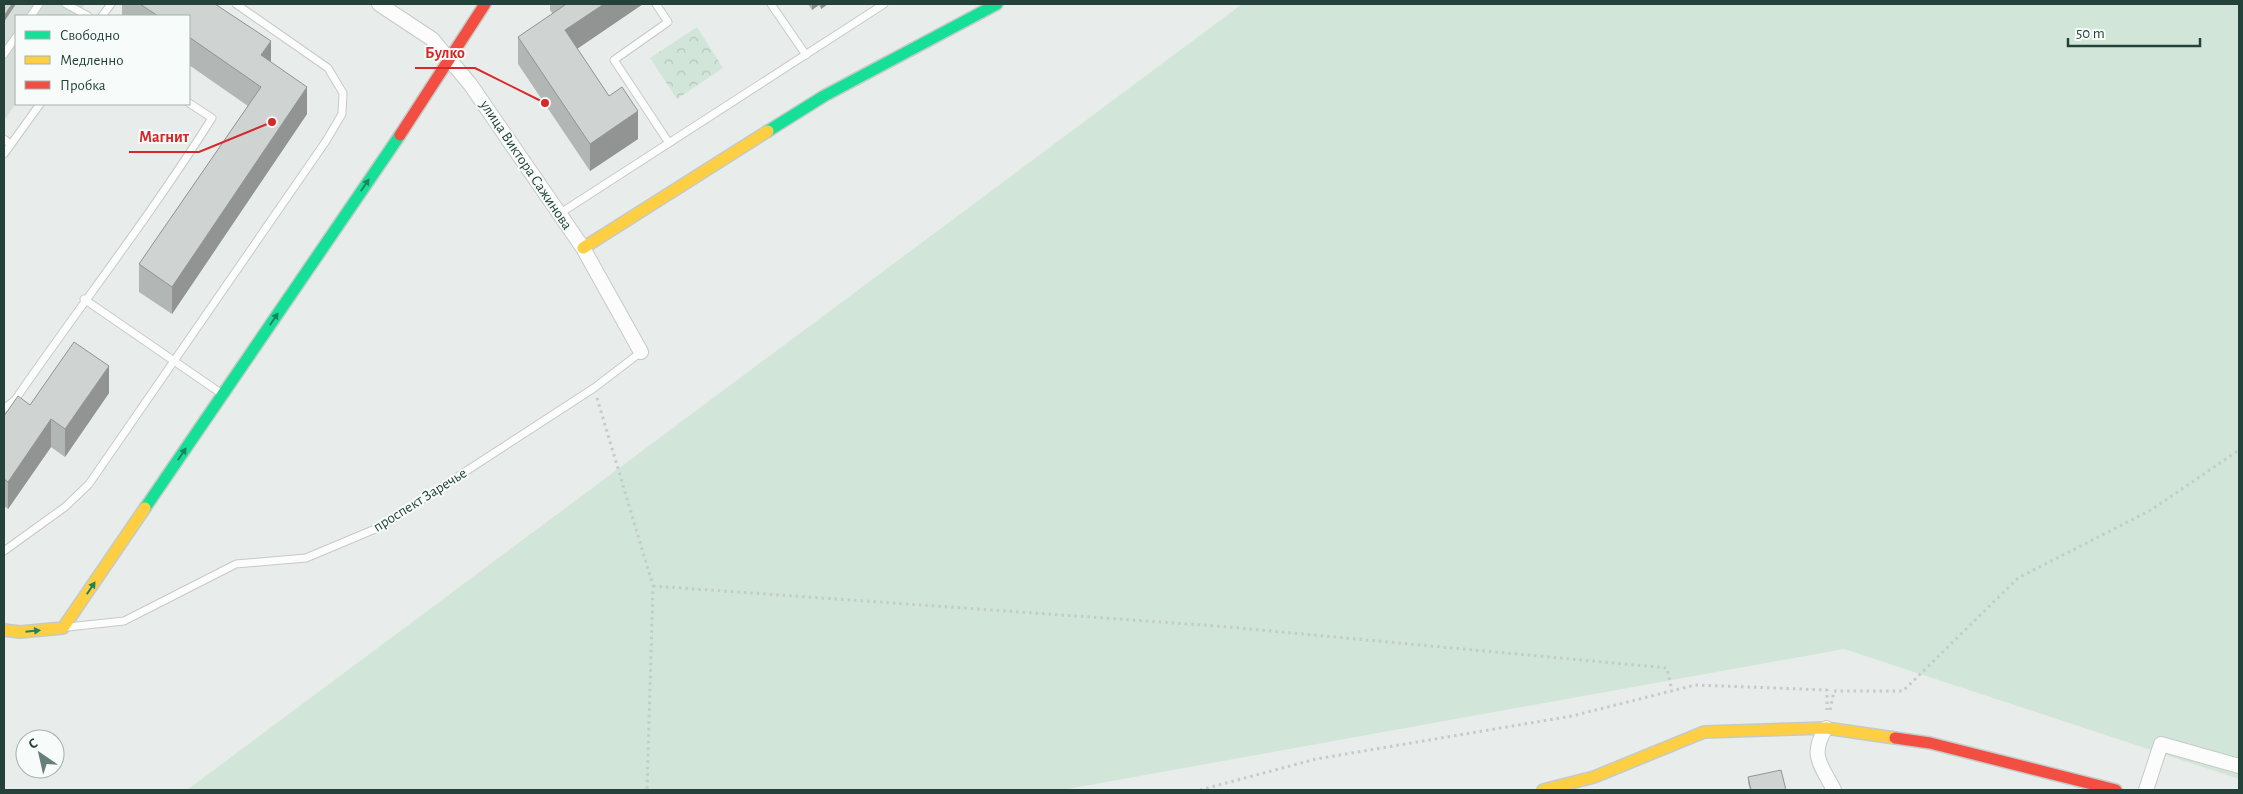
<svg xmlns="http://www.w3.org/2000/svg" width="2243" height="794" font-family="'Alegreya Sans',sans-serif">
  <defs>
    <pattern id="park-crowns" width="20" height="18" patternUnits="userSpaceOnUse" patternTransform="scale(1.25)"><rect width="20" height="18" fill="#d1e6d8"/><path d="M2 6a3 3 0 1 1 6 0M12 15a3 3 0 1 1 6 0" fill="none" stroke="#b3c6ba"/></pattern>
  </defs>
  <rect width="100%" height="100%" fill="#e8edeb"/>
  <path fill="#d6dedb" d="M4 4H85L77 16H16V103L6 118 4 117Z"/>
  <path fill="#d1e6d8" d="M1242 4H2239V779L1844 649 1062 790H187Z"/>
  <path fill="url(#park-crowns)" d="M697 27 723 68 677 99 650 58Z"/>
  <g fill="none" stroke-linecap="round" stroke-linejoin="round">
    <g stroke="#c5cac8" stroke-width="9">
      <path id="lane" d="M66 4 88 16
        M656 4 668 22 614 60 669 143
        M771 4 806 55
        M31 16 39 4
        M102 16 111 4
        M4 54 16 37
        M4 139 10 144
        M4 154 40 104
        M559 214 884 4
        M84 299 222 394
        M4 409 15 400C80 306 151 215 212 118L189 103
        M4 551 65 507 89 484 326 141 342 114 343 93 328 68 236 4
        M68 627 124 621 236 564 306 558 380 527 594 388 641 352"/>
    </g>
    <g stroke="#c5cac8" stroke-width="16">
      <path id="street" d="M379 4 432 39 470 84 583 248 641 352
        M1826 728C1809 755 1821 765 1834 790
        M2146 790 2161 744 2239 766"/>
    </g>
    <g stroke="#c3cbc8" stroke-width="14">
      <path id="fast" d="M768 131 824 96 997 4
        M145 508 400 135"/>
    </g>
    <g stroke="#c3cbc8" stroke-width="14">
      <path id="slow" d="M583 248 768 131
        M4 630 20 632 63 628 145 508
        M1543 790 1594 777 1704 732 1826 728 1895 738"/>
    </g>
    <g stroke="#c3cbc8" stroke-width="14">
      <path id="jam" d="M400 135 485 4
        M1895 738 1930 743 2116 790"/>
    </g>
    <path stroke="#c3ccca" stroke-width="3" stroke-dasharray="2.5 4" stroke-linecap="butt" d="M597 398 653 586 647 790
      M653 586 1217 626 1667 668 1672 691
      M1830 710 1834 691H1903L2018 578 2151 510 2239 450
      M1200 790 1316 759 1572 716 1695 685 1827 690V710"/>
    <use href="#lane" stroke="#fcfcfc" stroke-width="7"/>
    <use href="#street" stroke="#fcfcfc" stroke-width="14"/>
    <use href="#fast" stroke="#16e098" stroke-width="11"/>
    <use href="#slow" stroke="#ffcf43" stroke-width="11"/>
    <use href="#jam" stroke="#f24e42" stroke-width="11"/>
  </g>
  <path fill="#b2b6b5" d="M122 4H215L271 62 307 114 172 314 139 292V264L248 106 189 65V16H122Z
    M550 4H643L577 49 638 139 590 171 518 64V37L553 14 550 10Z
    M808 4H828L821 9 819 5 812 10Z
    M109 393 65 457 51 447 8 509 4 506V416L30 405Z
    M1748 777 1786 790H1750L1748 783Z"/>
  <path fill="#919493" d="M12 4H16L4 22V16Z
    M604 4H643L565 57V30Z
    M812 4H819V5L812 10Z
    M821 4H828L821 9Z
    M271 41V68L261 55Z
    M307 87V114L172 314V287Z
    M638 111V139L590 171V144Z
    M109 366V393L65 457V429Z
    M51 419V447L8 509V482Z"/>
  <path fill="#cfd4d2" stroke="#919493" d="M4 4H12L4 16Z
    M140 4H215L271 41 261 55 307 87 172 287 139 264 261 87 189 37V16H158Z
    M564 4H604L565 30 609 96 622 87 638 111 590 144 518 37 565 5Z
    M74 342 109 366 65 429 51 419 8 482 4 479V416L18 396 30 405Z
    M1781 770 1786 790H1751L1748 777Z"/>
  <defs><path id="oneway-solid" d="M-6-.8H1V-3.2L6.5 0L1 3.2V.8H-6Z" transform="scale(1.25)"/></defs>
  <g fill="#1e8160">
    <use href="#oneway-solid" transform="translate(365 185) rotate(-56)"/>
    <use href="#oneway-solid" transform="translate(274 319) rotate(-56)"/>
    <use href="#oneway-solid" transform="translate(182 454) rotate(-56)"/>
    <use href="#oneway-solid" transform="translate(91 588) rotate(-56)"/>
    <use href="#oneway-solid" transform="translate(33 631) rotate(-6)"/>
  </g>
  <g text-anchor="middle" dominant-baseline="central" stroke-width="4" stroke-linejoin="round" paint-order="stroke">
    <g font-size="15" fill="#24423a" stroke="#f7fbf9">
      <text transform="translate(526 165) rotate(56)">улица Виктора Сажинова</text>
      <text transform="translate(420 500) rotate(-32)">проспект Заречье</text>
    </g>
  </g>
  <path fill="none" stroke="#d62828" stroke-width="2" d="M545 103L475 68H415M272 122L199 152H129"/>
  <g fill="#d62828" stroke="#f7fbf9" stroke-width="2">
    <circle cx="545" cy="103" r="5"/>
    <circle cx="272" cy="122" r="5"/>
  </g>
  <g font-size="16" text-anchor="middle" font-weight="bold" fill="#d62828" stroke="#f7fbf9" stroke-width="4" stroke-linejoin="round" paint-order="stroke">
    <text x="445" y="58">Булко</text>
    <text x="164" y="142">Магнит</text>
  </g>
  <rect width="2243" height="794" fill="none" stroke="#24423a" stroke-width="10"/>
  <rect x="15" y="15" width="175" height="90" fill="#f7fbf9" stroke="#a3b1ad"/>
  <rect x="25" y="31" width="25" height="8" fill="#16e098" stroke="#a3b1ad"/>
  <text x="60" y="40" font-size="15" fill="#24423a">Свободно</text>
  <rect x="25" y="56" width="25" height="8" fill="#ffcf43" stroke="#a3b1ad"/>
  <text x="60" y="65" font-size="15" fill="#24423a">Медленно</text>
  <rect x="25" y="81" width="25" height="8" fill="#f24e42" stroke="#a3b1ad"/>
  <text x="60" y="90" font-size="15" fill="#24423a">Пробка</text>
  <g transform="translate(40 754) rotate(326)"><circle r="24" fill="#f7fbf9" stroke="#a3b1ad"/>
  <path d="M0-4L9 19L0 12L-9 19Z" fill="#697e78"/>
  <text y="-8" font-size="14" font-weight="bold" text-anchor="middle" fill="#24423a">С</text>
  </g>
  <path d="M2068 38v8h132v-8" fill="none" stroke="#24423a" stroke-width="2.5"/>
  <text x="2076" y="38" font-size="15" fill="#24423a" stroke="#f7fbf9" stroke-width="4" paint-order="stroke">50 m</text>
</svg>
